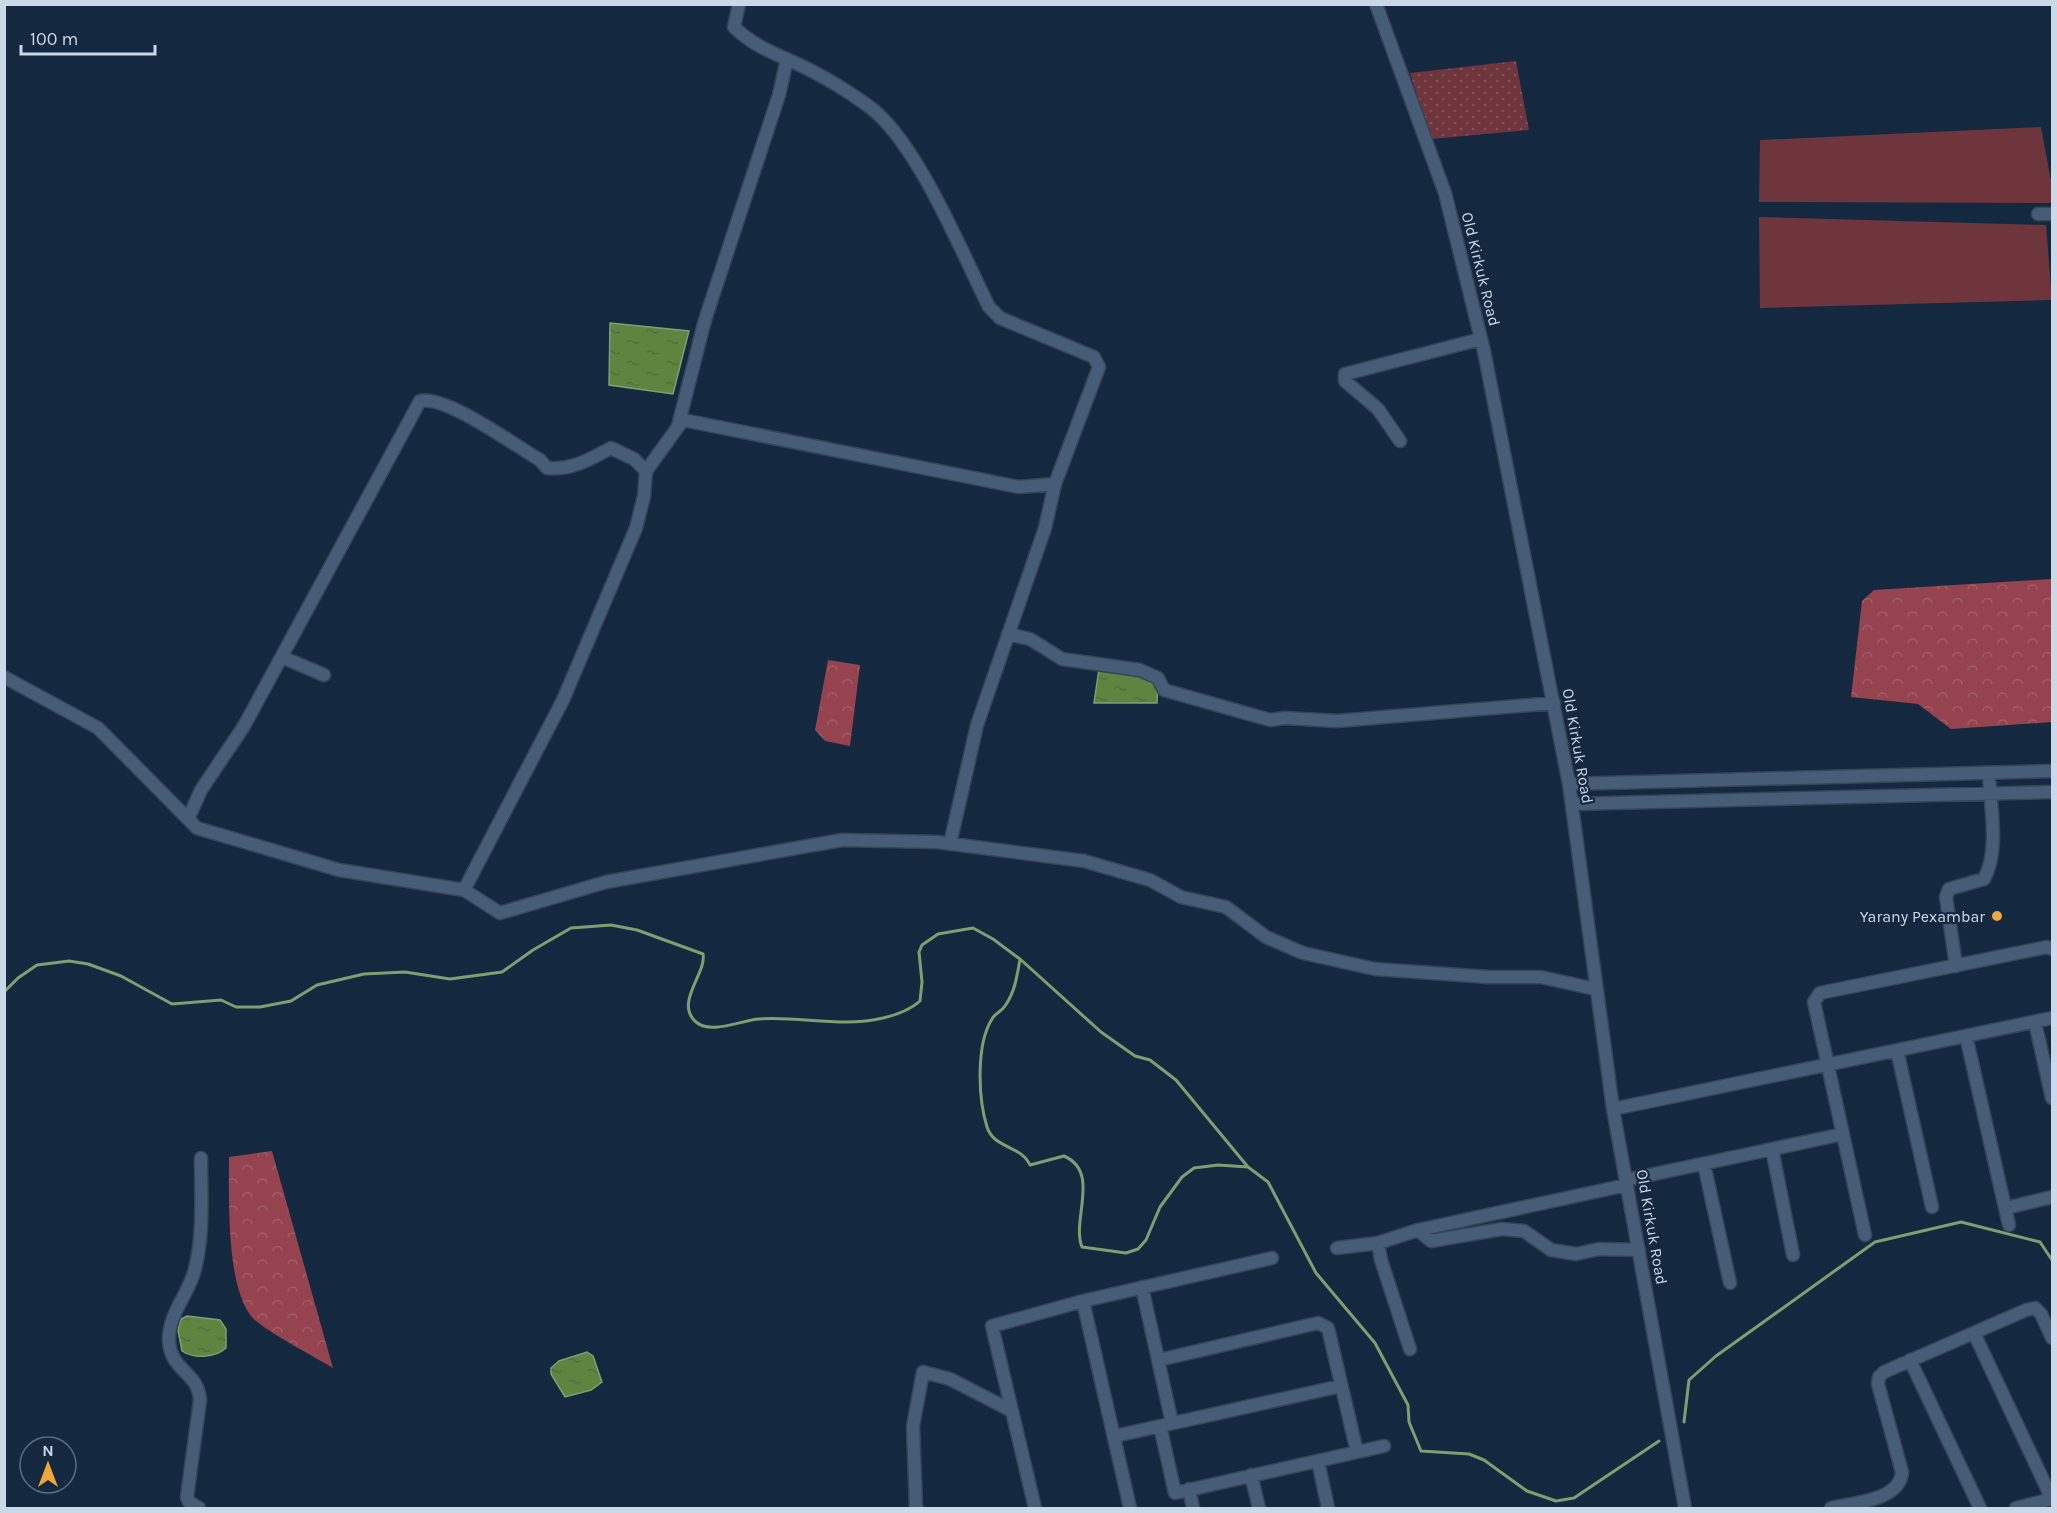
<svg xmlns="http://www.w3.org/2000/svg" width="2057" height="1513" font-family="Karla,sans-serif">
  <defs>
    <pattern id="forest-crowns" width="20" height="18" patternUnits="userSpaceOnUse" patternTransform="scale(1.5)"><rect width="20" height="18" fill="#94434f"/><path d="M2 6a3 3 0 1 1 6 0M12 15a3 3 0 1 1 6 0" fill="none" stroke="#a25d68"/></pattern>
    <pattern id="garden-dots" width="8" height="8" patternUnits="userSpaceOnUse" patternTransform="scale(1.5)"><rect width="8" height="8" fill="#6e353c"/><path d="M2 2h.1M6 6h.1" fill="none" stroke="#815258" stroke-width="1.8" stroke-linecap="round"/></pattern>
    <pattern id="water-ripples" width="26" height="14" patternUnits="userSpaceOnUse" patternTransform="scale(1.5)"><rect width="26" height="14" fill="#5e853f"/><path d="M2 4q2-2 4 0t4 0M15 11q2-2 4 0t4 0" fill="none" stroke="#526d41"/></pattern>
  </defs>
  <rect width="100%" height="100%" fill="#14283f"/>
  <path fill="#6e353c" d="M2041 127 2052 186V203L1759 202 1760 140Z
    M1759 217 2046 225 2052 300 1760 308Z"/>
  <path fill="url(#forest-crowns)" d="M2052 579V722L1951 729 1918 704 1851 697 1862 601 1874 590Z
    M828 660 860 665 850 746 825 741 815 730Z
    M272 1151 333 1368C318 1359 258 1327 251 1316 226 1284 229 1197 229 1157Z"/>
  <path fill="url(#garden-dots)" d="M1516 61 1529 130 1431 139 1410 73Z"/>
  <path fill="url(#water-ripples)" stroke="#7f9e71" stroke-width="1.5" d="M610 323 689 331 673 394 609 385Z
    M1099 669 1158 678 1157 703H1094Z
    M187 1316 220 1320 226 1329V1348C215 1358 194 1359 182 1351L178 1330 181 1319Z
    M587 1352 593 1356 602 1382 591 1390 565 1397 551 1374V1368L559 1361Z"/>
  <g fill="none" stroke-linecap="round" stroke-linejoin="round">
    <path stroke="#7f9e71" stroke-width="3" d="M1020 959 1101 1032 1135 1056 1150 1060 1176 1080 1248 1167
      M4 992 18 978 37 965 69 961 88 964 121 976 172 1004 221 1000 236 1007H260L291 1001 317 985 364 974 405 972 450 979 502 972 533 950 571 928 611 925 637 930 703 954C707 973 674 1003 696 1022 711 1035 742 1020 759 1019 800 1016 842 1028 883 1018 896 1015 910 1010 920 1001L922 982 919 952 922 945 938 934 973 928 993 939 1020 959C1017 976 1015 992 1005 1006 1001 1012 995 1013 992 1019 976 1044 978 1098 987 1127 994 1149 1021 1145 1030 1165L1064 1156C1101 1172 1071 1220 1082 1247L1126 1253 1138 1249 1146 1240 1160 1207 1182 1177 1194 1168 1218 1165 1248 1167 1268 1182 1316 1273 1375 1343 1408 1405 1409 1422 1421 1451 1469 1454 1484 1460 1527 1491 1556 1501 1574 1498 1659 1441
      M1684 1422 1689 1380 1716 1356 1875 1242 1961 1222 2040 1242 2052 1260"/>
    <g stroke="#364457" stroke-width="15">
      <path id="minor" d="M1376 4 1445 193 1484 351 1569 784 1613 1109 1685 1508
        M2038 214H2052
        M678 426 705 320 779 95 787 59
        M1400 441 1378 409 1345 381V374L1481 339
        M646 471 683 420 1019 487 1055 484 1099 367 1094 357 1000 318 989 307C961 251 916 139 867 105 849 92 828 79 808 69 782 56 755 48 734 27L739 4
        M1008 634 1030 639 1062 659 1140 670 1158 678 1164 690 1270 720 1285 718 1337 721 1554 703
        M282 657 324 675
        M4 677 98 728 197 828 339 870 464 890 500 913 606 882 842 840 937 842 1084 861 1150 880 1181 897 1226 907 1266 937 1303 953 1375 969 1488 977H1541L1595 989
        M1569 784 2052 771
        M1572 804 2052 792
        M188 819 201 790 244 726 420 401C446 395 514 445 540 460L547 468C572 470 589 460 611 448L634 459 646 471 644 496 636 528 563 700 464 890
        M950 844 977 725 1045 528 1055 484
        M1956 966 1946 897 1949 889 1984 879C2000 851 1990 805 1989 773
        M2035 1022 2052 1098
        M1966 1036 2009 1225
        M1897 1050 1932 1207
        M1613 1109 2052 1018
        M1772 1149 1793 1255
        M1704 1164 1730 1283
        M1626 1180 1843 1134
        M2006 1208 2052 1197
        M1418 1230 1431 1241 1502 1229 1524 1231 1551 1250 1576 1254 1599 1249 1639 1250
        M1865 1235 1814 1002 1820 993 2047 947 2052 949
        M1337 1248 1378 1243
        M1142 1287 1172 1423
        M1083 1301 1130 1508
        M1974 1333 2052 1499
        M1410 1349 1381 1260 1378 1243 1418 1230 1627 1185
        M1159 1360 1318 1323 1328 1328 1357 1452
        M1910 1360 1980 1508
        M1012 1411 992 1326 1083 1301 1272 1258
        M1160 1426 1175 1493 1384 1446
        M1115 1436 1341 1386
        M1318 1461 1328 1508
        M1251 1475 1259 1508
        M1189 1489 1193 1508
        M199 1508 189 1502 187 1497 200 1400C198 1371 171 1372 169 1341 168 1314 189 1294 195 1269 204 1233 201 1195 201 1158
        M916 1508 913 1426 923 1372 950 1379 1012 1411 1035 1508
        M1831 1508C1853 1503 1900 1501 1902 1472L1878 1384 1879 1377 1884 1372 2026 1310 2035 1308 2041 1314 2052 1338
        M2016 1508 2052 1499"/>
    </g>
    <use href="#minor" stroke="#475d77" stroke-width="12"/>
  </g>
  <circle fill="#efa73d" stroke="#14283f" stroke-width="2" cx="1997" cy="916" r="6"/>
  <g text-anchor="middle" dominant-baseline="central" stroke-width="4.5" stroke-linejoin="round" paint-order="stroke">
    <g font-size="16" fill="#cbd8e7" stroke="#14283f">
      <text transform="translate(1481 269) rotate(76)">Old Kirkuk Road</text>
      <text transform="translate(1578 746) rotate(80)">Old Kirkuk Road</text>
      <text transform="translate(1652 1227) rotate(80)">Old Kirkuk Road</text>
    </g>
    <g font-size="16" fill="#cbd8e7" stroke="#14283f" text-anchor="end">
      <text x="1985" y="916">Yarany Pexambar</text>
    </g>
  </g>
  <rect width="2057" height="1513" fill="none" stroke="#cbd8e7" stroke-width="12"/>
  <g transform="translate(48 1465)"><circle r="28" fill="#14283f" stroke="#5d6e82" stroke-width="1.5"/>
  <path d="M0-4.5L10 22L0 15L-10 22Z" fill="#efa73d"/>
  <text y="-9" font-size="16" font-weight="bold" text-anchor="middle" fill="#cbd8e7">N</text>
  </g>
  <path d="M21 45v9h134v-9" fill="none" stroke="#cbd8e7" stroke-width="3"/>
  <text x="30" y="45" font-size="18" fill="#cbd8e7" stroke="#14283f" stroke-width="4.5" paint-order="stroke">100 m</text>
</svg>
